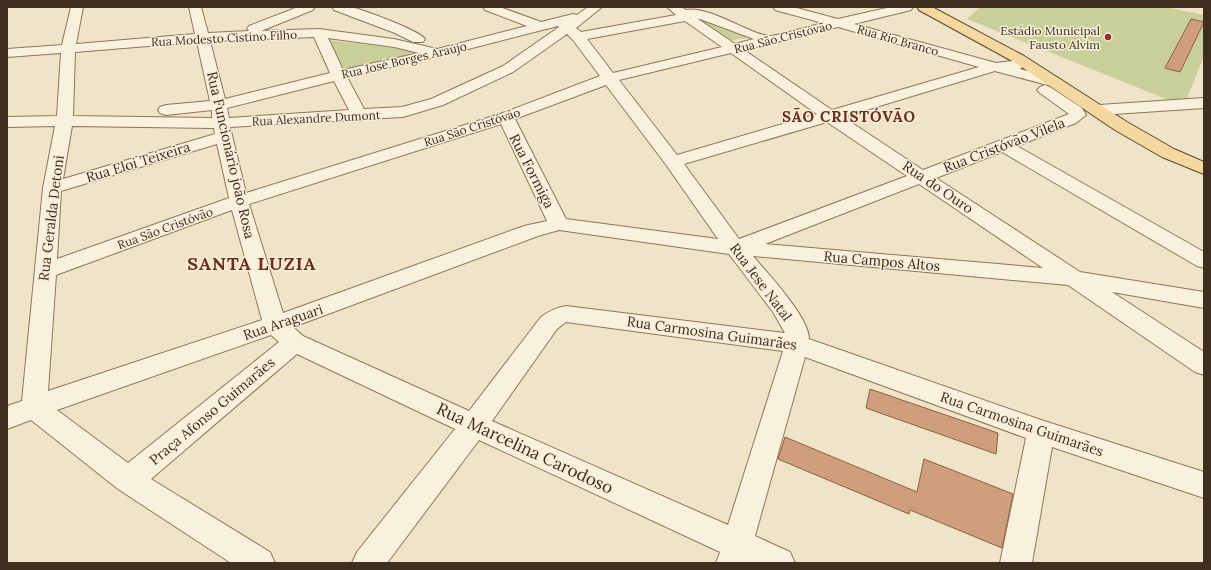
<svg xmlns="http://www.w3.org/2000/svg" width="1211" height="570" font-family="Lora,serif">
  <rect width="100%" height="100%" fill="#f0e4c8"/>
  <path fill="#c9cf9b" d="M980 7H1165L1204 15V56L1186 101H1171L967 19Z
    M696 17 754 37 727 41 694 18Z
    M327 40 428 52 346 71Z"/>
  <path fill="#cf9f7d" stroke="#8d5f41" d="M1191 19 1204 22 1180 72 1165 68Z
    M870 389 998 433 996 454 866 408Z
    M785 437 917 492 924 459 1013 494 1002 548 910 510 909 514 778 459Z"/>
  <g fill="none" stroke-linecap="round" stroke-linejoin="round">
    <g stroke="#8d765c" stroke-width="2">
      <path id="minor" d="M71 7H83L76 44 195 34 189 7H201L208 33 249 31 247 29 249 26 298 7H315L313 10 261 31 319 29 394 39 437 49 527 26 485 10 483 7H500L541 22 573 14 577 15 588 7H602L576 28 581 32 676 15 667 7H681L686 10C707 5 746 32 768 36 776 37 813 25 823 23L775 10 773 7H793L838 19 891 7H913L911 10 854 24 996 63 1012 61 1014 56 1019 55 1024 56 1026 63 1020 69 1060 79 1063 82 1060 85 1055 87 995 71 843 117 923 170 1069 114 1040 93 1037 90 1040 87 1045 85 1050 87 1082 108 1086 115 1076 123 1017 146 1204 252V268L1197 266 1002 152 936 178 1080 272 1204 292V308L1112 292 1204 352V375L1195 372 1068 285 753 256C768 274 809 317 809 339L1041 420 1204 472V498L1052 447 1032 563H1000L1026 438 805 357 755 536 790 552 795 563H716L720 552 479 440 387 563H352L357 552 455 429 297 354 151 479 270 552 275 563H231L118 489 31 420 7 429V406L22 401 43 188 55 126 7 127V117L57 116 61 53 7 57V49L62 45ZM698 19H700L754 39 735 44ZM685 21 722 47 613 73 587 39ZM558 26 559 27 503 66 431 99 402 107 364 109 347 77 445 55ZM838 27 979 67 832 110 744 50ZM567 34 573 40 600 76 500 114 246 193 230 127 355 120 360 121 366 119 403 117 443 105 513 72ZM314 37 330 73 225 99 210 41ZM328 38 394 47 419 53 343 70ZM197 42 210 101 166 105 160 107 158 110 160 113 166 115 212 110V118L73 116 75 52ZM731 53 817 114 677 155 619 80ZM334 81 349 110 229 118 227 108ZM606 85 667 166 718 239 566 219 515 119ZM827 122 907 176 739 239 684 164ZM501 124 547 221 524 226 283 313 249 204ZM72 126 214 128 215 134 63 179ZM217 144 229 198 57 259 61 191ZM919 184 1043 268 765 244ZM232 210 262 320 48 391 56 275ZM559 230 729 254 773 312 785 333 566 306C556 308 549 311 541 317L469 411 303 336 293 327 538 236ZM566 322 783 351 728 525 492 421 557 329ZM271 335 279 342 128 463 57 410Z
        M332 7C338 7 345 6 351 7 363 10 419 30 425 39L423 42H413L395 33 334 10Z
        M1204 98V108L1099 115 1093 113 1091 110 1093 107 1099 105Z"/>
    </g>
    <g stroke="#5b4430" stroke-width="2">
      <path id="major" d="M917 7H932L1024 56 1127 122 1174 149 1204 162V174L1162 157 1115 130 1014 62 919 10Z"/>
    </g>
    <use href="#minor" fill="#faf1dc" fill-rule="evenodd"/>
    <use href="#major" fill="#f3d9a0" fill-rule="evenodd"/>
  </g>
  <circle fill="#9e2a2b" stroke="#f7eed8" stroke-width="1.5" cx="1108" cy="37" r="4"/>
  <g text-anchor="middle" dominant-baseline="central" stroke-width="3" stroke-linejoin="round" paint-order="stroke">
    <g font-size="12" fill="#3d2e20" stroke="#f7eed8" text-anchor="end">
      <text x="1100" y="30">Estádio Municipal<tspan x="1100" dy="14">Fausto Alvim</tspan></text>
    </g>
    <g font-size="12" fill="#3d2e20" stroke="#f7eed8">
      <text transform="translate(783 37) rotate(-14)">Rua São Cristóvão</text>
      <text transform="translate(224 38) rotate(-3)">Rua Modesto Cistino Filho</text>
      <text transform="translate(898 40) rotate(16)">Rua Rio Branco</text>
      <text transform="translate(404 60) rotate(-13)">Rua José Borges Araújo</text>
      <text transform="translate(316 118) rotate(-3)">Rua Alexandre Dumont</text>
      <text transform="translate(472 127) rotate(-18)">Rua São Cristóvão</text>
      <text transform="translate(165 228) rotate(-20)">Rua São Cristóvão</text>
    </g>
    <g font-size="14" fill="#3d2e20" stroke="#f7eed8">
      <text transform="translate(1004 145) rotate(-21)">Rua Cristóvão Vilela</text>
      <text transform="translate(231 155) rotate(77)">Rua Funcionário joão Rosa</text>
      <text transform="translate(138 162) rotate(-17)">Rua Eloi Teixeira</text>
      <text transform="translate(532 171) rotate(63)">Rua Formiga</text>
      <text transform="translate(938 187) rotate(34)">Rua do Ouro</text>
      <text transform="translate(51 218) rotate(-83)">Rua Geralda Detoni</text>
      <text transform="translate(882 261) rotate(5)">Rua Campos Altos</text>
      <text transform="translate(761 282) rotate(53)">Rua Jese Natal</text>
      <text transform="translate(283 322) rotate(-19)">Rua Araguari</text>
      <text transform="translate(712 333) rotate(8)">Rua Carmosina Guimarães</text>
      <text transform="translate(212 411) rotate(-40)">Praça Afonso Guimarães</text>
      <text transform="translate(1022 424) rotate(19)">Rua Carmosina Guimarães</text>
    </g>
    <g font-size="15" font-weight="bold" letter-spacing="1" fill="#6b2e1e" stroke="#f7eed8">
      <text x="849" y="116">SÃO CRISTÓVÃO</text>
    </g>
    <g font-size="17" fill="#3d2e20" stroke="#f7eed8">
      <text transform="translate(525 448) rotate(25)">Rua Marcelina Carodoso</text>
    </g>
    <g font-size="18" font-weight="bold" letter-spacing="1" fill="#6b2e1e" stroke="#f7eed8">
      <text x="252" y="263">SANTA LUZIA</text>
    </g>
  </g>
  <rect width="1211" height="570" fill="none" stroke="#3d2e20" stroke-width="16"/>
</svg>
